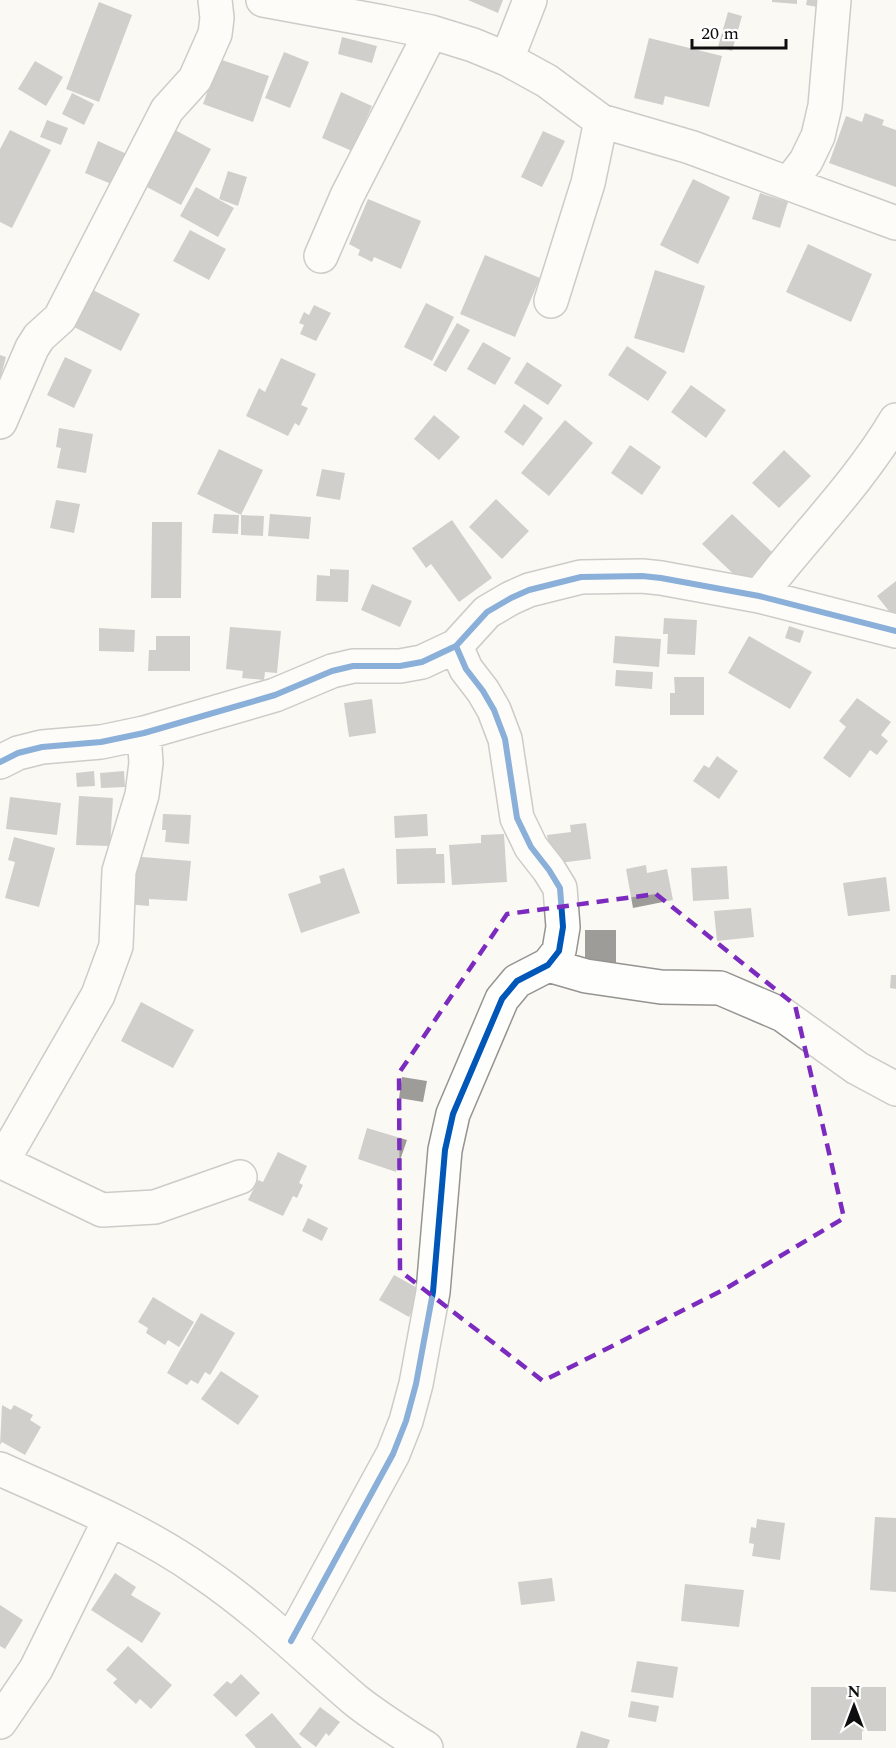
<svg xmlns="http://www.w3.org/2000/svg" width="896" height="1748" font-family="Spectral,serif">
  <rect width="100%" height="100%" fill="#fbf9f4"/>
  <path fill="#9e9c99" d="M468 0H503L498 13Z
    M772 0H797V4L772 2Z
    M807 0H825L824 8 806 5Z
    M99 2 132 15 99 102 66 89Z
    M728 12 742 16 732 51 718 47Z
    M342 37 377 46 372 63 338 54Z
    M649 38 722 56 709 107 665 96 663 105 634 98Z
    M284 52 309 62 290 108 265 98Z
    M219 59 269 76 253 122 203 104Z
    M35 61 63 77 46 106 18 89Z
    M341 92 372 106 352 151 322 138Z
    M72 93 94 104 84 125 62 114Z
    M865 113 884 120 882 125 896 130V187L829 163 846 116 862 122Z
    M47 120 68 128 61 145 40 137Z
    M173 129 211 149 181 205 143 185Z
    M10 130 51 150 12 228 0 222V149Z
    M543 131 565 141 542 187 521 177Z
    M98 141 129 155 116 186 85 173Z
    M228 171 247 177 238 206 219 199Z
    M693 179 730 197 698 264 660 245Z
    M196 187 234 208 218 237 180 216Z
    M760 193 788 202 780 228 752 219Z
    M368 199 421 221 401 269 374 257 372 262 358 255 360 250 349 244Z
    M190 230 226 249 209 280 173 261Z
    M808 244 872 274 851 322 786 292Z
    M485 255 540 278 515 337 460 314Z
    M655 270 705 286 684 353 634 338Z
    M89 288 140 314 121 351 70 325Z
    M426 303 454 317 432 361 404 347Z
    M314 305 331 313 316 341 300 334 304 325 299 323 304 312 309 315Z
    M457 323 470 330 446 372 433 365Z
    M483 342 511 358 495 385 467 369Z
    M627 346 667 372 648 401 608 375Z
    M0 355 6 357 1 376H0Z
    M65 357 92 370 74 408 47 395Z
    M281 358 316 374 301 405 308 408 299 426 295 423 288 436 246 416 259 388 265 392Z
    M527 362 562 385 548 405 514 383Z
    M691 385 726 410 706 438 671 412Z
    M524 404 543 418 523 446 504 432Z
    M434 415 460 437 439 460 414 439Z
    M565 420 593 443 549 496 521 473Z
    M59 428 93 434 86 473 57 468 61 448 56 447Z
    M630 445 661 467 642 495 611 473Z
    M219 449 263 470 241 515 197 494Z
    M784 450 811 476 779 508 752 483Z
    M322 469 345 473 340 500 316 496Z
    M496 499 529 531 502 559 469 527Z
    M56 500 80 504 74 533 50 528Z
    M214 514 239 515 238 534 212 533Z
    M270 514 311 517 309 539 268 536Z
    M732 514 773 553 744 584 702 544Z
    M241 515 264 516 263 536 241 535Z
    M452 520 492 578 459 602 431 564 426 568 412 548Z
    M152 522H182L181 598H151Z
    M330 569 349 570 348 602 316 601 317 575 330 576Z
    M896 581V620L877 596Z
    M372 584 412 601 400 627 361 610Z
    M664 618 697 620 695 655 667 654 668 634H663Z
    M789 626 804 631 800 643 785 638Z
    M230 627 281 631 277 673 265 672 264 680 242 678 243 671 226 669Z
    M99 628 135 630 134 652 99 651Z
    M156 636H190V671H148L149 650H156Z
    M615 636 661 639 659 667 613 663Z
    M749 636 812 672 790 709 728 673Z
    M616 670 653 672 652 689 615 686Z
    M674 677H704V715H670V693H675Z
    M857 698 891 722 881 735 888 741 877 755 870 750 850 778 823 758 846 727 839 721Z
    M372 699 376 733 349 737 344 703Z
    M717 756 738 771 719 799 693 781 704 765 709 768Z
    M94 771 95 786 77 787 76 773Z
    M124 771 125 787 101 788 100 773Z
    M79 796 113 798 110 846 76 845Z
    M10 797 61 803 57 835 6 829Z
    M163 814 191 815 189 844 165 842 166 830H162Z
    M427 814 428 836 395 838 394 816Z
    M586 823 591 859 551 864 547 835 571 832 570 825Z
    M504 834 507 882 452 885 449 845 481 843V835Z
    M14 837 55 848 39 907 5 898 15 862 8 860Z
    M436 848V854H444L445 883 397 884 396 849Z
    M130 856 191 861 187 901 149 899V906L126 904Z
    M646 865 647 873 667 869 673 900 633 908 626 869Z
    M727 866 729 899 693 901 691 868Z
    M344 868 360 913 301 933 288 894 321 883 319 876Z
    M886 877 890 911 848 916 843 883Z
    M751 908 754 937 717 941 714 911Z
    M585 930H616V969H585Z
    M891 975H896V989L890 988Z
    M141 1002 194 1030 173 1068 121 1041Z
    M402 1077 427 1081 423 1102 399 1098Z
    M367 1128 407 1140 396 1172 358 1159Z
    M278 1152 307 1166 299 1183 303 1185 297 1198 293 1196 283 1216 248 1200 258 1180 263 1182Z
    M308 1218 328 1228 322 1241 302 1231Z
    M394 1275 423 1291 409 1317 379 1300Z
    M153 1297 194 1322 179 1347 168 1340 165 1345 146 1333 148 1328 138 1322Z
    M201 1313 235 1333 210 1375 205 1372 198 1384 191 1380 187 1385 167 1373Z
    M221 1371 259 1396 238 1425 201 1399Z
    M2 1405 11 1410 14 1405 33 1415 30 1420 41 1427 25 1455 2 1442 0 1445Z
    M875 1517 896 1518V1592L870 1590Z
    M757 1519 785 1523 780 1560 752 1556 754 1544 749 1543 751 1527 756 1528Z
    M115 1573 136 1587 131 1595 161 1613 142 1643 91 1610Z
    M552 1578 555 1601 521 1605 518 1582Z
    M685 1584 744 1590 739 1627 681 1621Z
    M0 1605 23 1620 5 1649 0 1646Z
    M128 1646 172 1685 151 1709 140 1699 136 1704 113 1683 117 1679 106 1670Z
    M637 1661 678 1667 673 1698 631 1692Z
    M241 1674 260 1693 236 1717 213 1695 227 1681 231 1684Z
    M811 1687H886V1731H862V1740H811Z
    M631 1701 659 1706 656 1722 628 1717Z
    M320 1707 340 1722 329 1736 326 1733 316 1747 299 1734Z
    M272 1713 302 1748H256L245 1735Z
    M581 1731 610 1740 607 1748H576Z"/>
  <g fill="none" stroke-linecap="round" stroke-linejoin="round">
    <g stroke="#959492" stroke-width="36">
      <path id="street" d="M263 0 383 22 431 32 473 45 507 59 547 81 601 121 690 147 896 223
        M507 59 530 0
        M789 183 806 161 818 136 825 106 834 0
        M321 256 347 196 431 32
        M551 301 588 183 601 121
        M0 422 32 348 39 337 60 318 167 110 195 79 215 34 217 18 215 0
        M759 596C804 537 858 484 896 420
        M0 762 18 753 42 747 101 742 144 733 275 695 332 671 353 666H400L422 662 456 646 487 612 511 598 529 590 581 577 642 576 661 578 759 596 896 631
        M548 965 586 976 661 987 720 988 783 1015 857 1068 896 1089
        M0 1161 102 1210 155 1207 240 1177
        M2 1162 98 995 116 946 119 871 142 795 146 763 144 733
        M0 1469C69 1500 141 1529 203 1573 259 1611 304 1656 354 1699 376 1717 402 1733 426 1748
        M291 1641 393 1454 406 1421 416 1384 433 1292 445 1150 453 1114 502 999 517 981 548 965 559 951 563 927 560 888 549 870 531 847 517 818 505 739 494 710 483 691 466 669 456 646
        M0 1722 36 1669 110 1519"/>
    </g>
    <use href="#street" stroke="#fefefd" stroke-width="33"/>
    <g stroke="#fff" stroke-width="10">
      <path id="cycleway" d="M0 762 18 753 42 747 101 742 144 733 275 695 332 671 353 666H400L422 662 456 646 487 612 511 598 529 590 581 577 642 576 661 578 759 596 896 631
        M291 1641 393 1454 406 1421 416 1384 433 1292 445 1150 453 1114 502 999 517 981 548 965 559 951 563 927 560 888 549 870 531 847 517 818 505 739 494 710 483 691 466 669 456 646"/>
    </g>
    <use href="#cycleway" stroke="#0057b8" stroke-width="6"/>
  </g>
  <path d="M0 0H896V1748H0ZM656 894 795 1005 844 1218 725 1289 543 1381 400 1271 399 1073 507 914Z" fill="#fbf9f4" fill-opacity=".55" fill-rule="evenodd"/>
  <path fill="none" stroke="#7b2cbf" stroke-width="4.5" stroke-dasharray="12 8" stroke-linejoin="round" d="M656 894 795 1005 844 1218 725 1289 543 1381 400 1271 399 1073 507 914Z"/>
  <g transform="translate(854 1706)" stroke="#ffffff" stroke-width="4.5" paint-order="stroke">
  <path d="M0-4.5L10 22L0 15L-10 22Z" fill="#0e0e0e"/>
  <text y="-9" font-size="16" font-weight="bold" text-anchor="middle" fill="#0e0e0e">N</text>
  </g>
  <path d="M692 39v9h94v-9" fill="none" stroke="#0e0e0e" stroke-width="3"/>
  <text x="701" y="39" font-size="18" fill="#0e0e0e" stroke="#ffffff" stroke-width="4.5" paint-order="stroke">20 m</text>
</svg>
